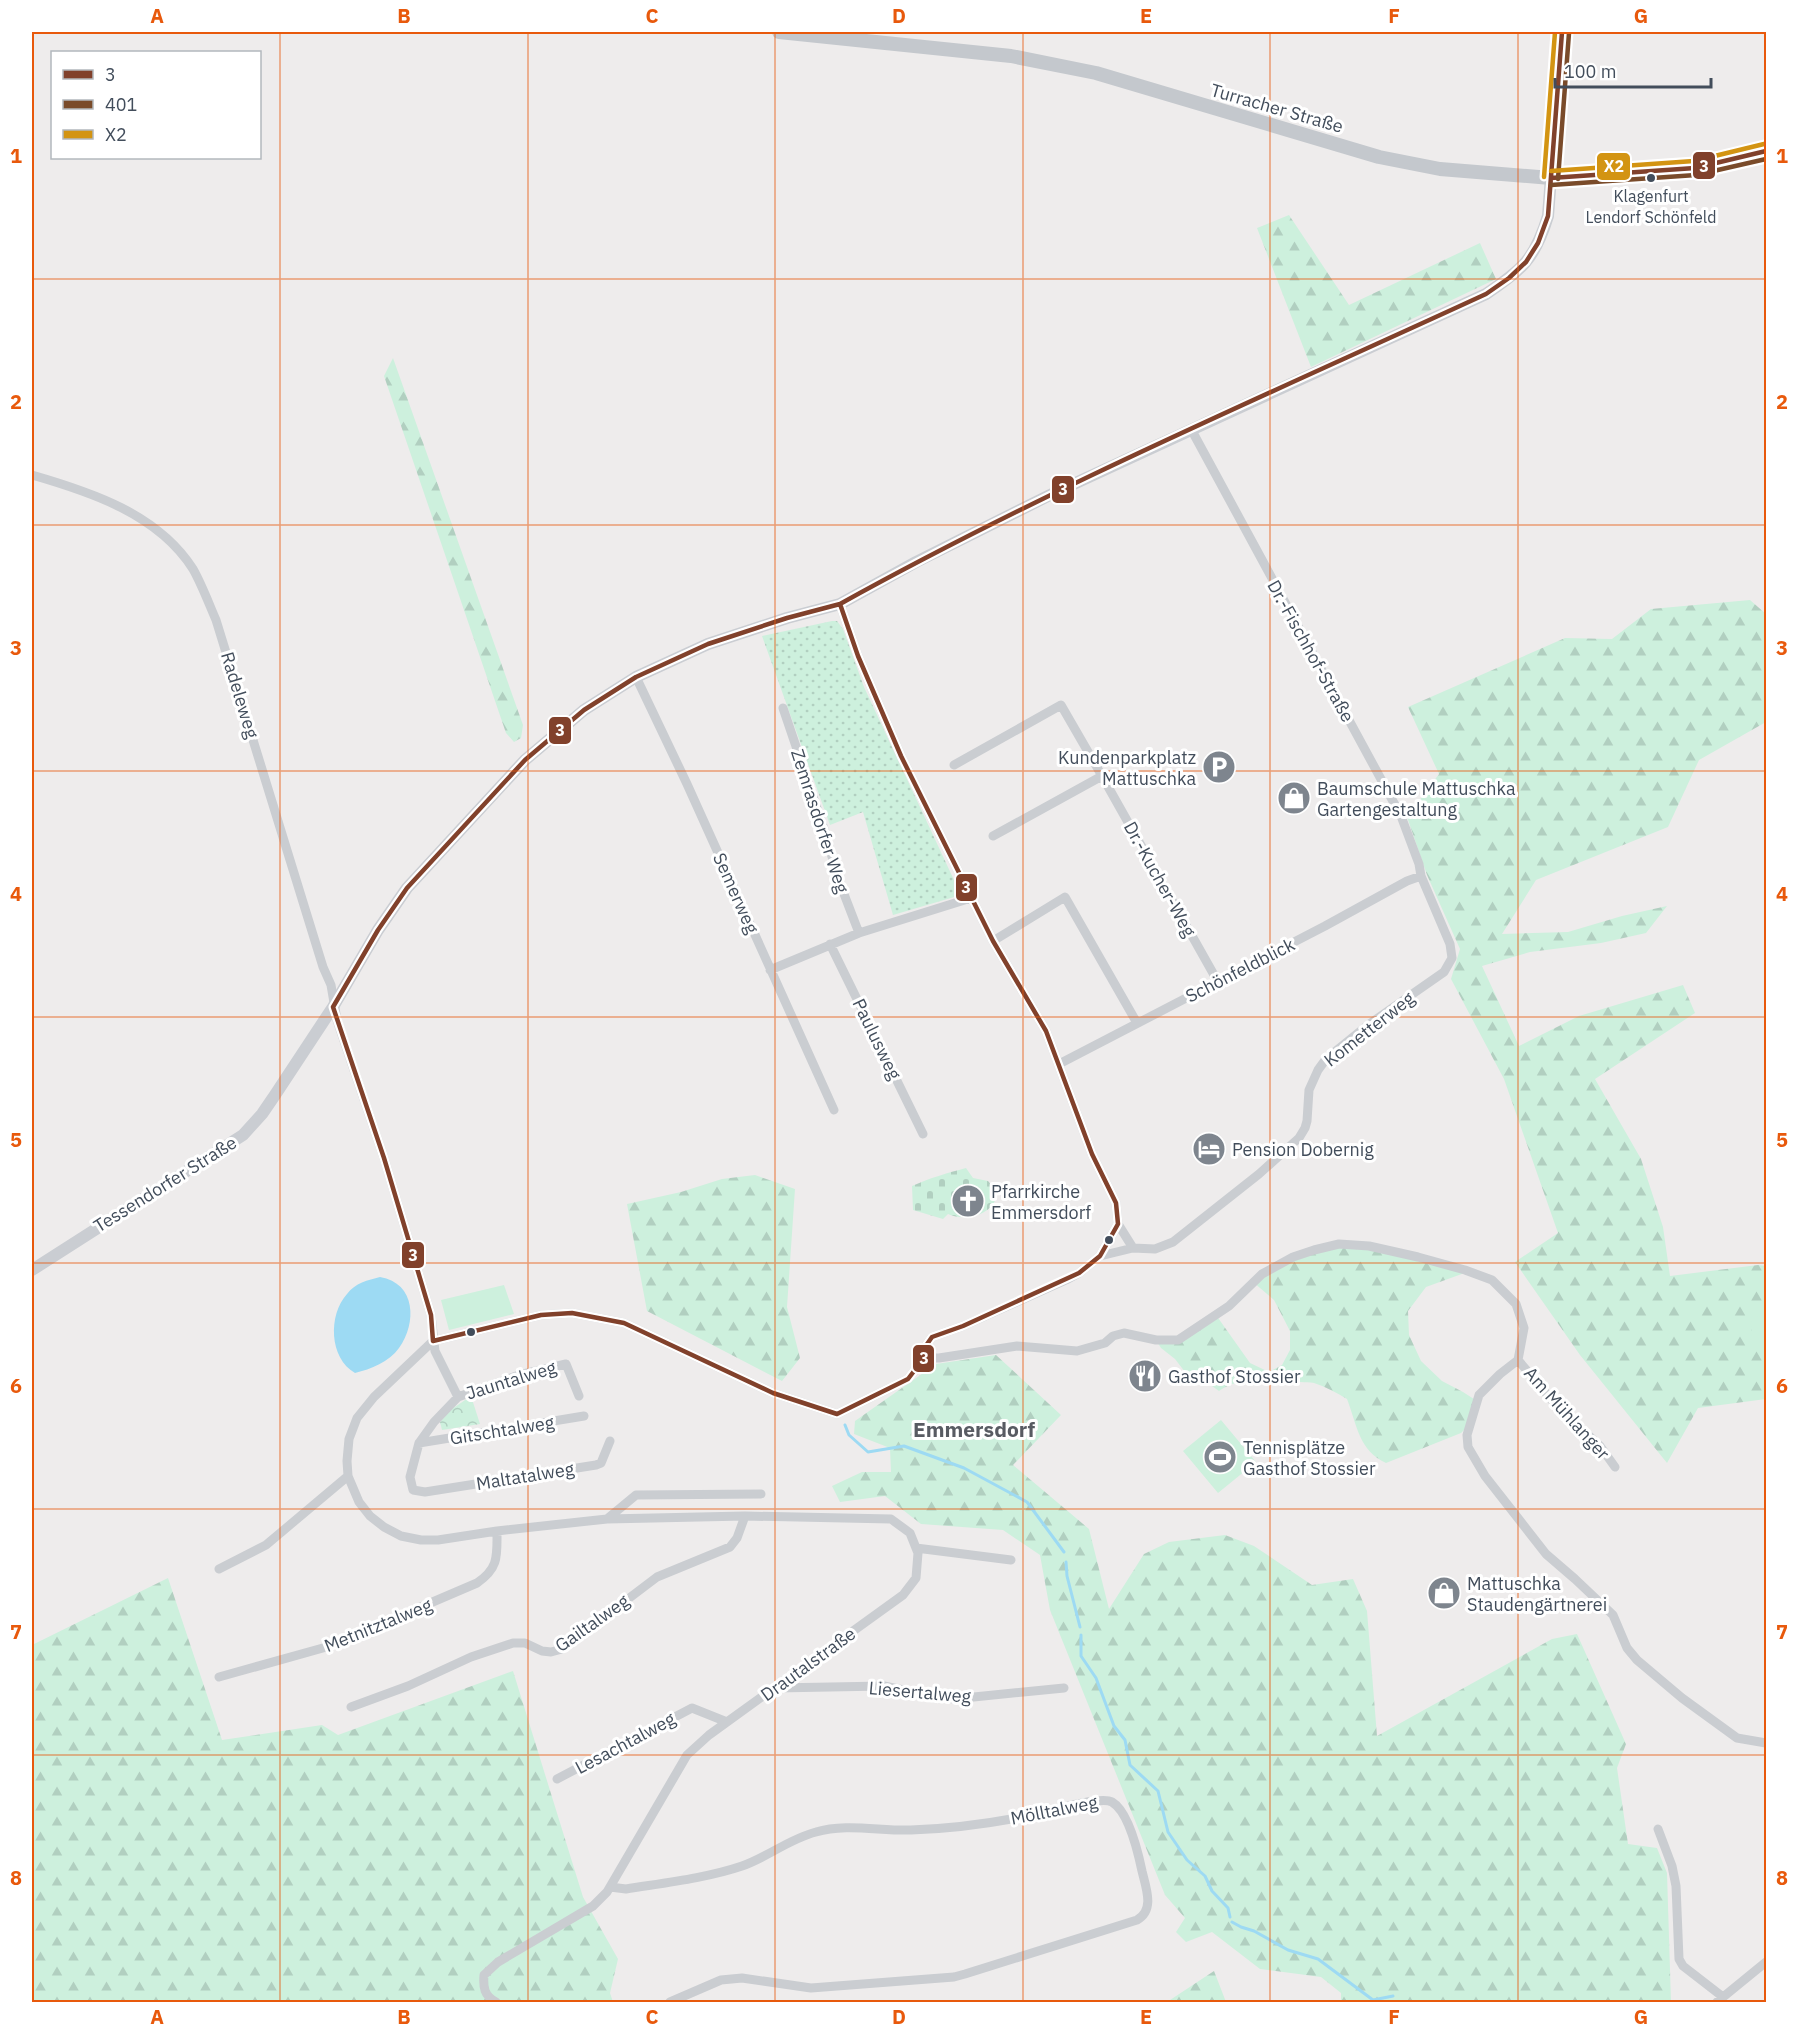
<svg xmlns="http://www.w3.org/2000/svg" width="1798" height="2034" font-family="'IBM Plex Sans',sans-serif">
  <defs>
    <pattern id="grass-dots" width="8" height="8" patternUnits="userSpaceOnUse" patternTransform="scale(1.5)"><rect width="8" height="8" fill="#cdf0dd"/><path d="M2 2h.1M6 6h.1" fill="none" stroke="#b1cfc0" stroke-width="1.8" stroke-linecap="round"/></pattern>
    <pattern id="forest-firs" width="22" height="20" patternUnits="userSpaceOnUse" patternTransform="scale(1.5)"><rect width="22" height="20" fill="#cdf0dd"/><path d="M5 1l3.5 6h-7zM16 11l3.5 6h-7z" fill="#b1cfc0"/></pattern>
    <pattern id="cemetery-stones" width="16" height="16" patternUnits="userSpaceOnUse" patternTransform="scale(1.5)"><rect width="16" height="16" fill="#cdf0dd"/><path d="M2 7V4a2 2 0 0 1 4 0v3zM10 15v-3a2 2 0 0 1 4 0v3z" fill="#b1cfc0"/></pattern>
    <pattern id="park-crowns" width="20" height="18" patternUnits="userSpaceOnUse" patternTransform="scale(1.5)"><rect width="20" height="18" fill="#cdf0dd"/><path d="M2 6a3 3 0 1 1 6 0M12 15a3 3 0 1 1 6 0" fill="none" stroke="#b1cfc0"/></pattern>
  </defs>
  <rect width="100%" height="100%" fill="#eeecec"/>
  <path fill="url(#grass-dots)" d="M832 621H837L843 629 864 687 961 895 893 915 863 812 830 825 762 636Z"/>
  <path fill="url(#forest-firs)" d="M1289 215 1349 305 1480 243 1496 279 1311 367 1257 228Z
    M393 358 523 725 521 738 514 742 506 733 384 376Z
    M1750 600 1766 614V722L1699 760 1668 827 1536 880 1502 934 1568 932 1622 916 1667 906 1646 933 1601 943 1530 952 1482 966 1519 1046 1579 1016 1683 985 1695 1013 1595 1079 1641 1159 1663 1227 1670 1276 1758 1265 1766 1266V1399L1698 1408 1667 1463 1580 1355 1515 1262 1558 1233 1504 1079 1451 979 1460 949 1427 875 1407 817 1439 774 1408 707 1565 638 1612 639 1651 609Z
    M755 1175 795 1189 787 1307 800 1358 782 1381 647 1311 627 1204 681 1192 722 1179Z
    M1346 1245 1470 1271 1426 1287 1408 1311 1409 1335 1421 1361 1442 1381 1463 1392 1477 1401 1470 1424 1461 1433 1386 1463C1359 1451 1357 1425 1347 1399 1337 1393 1326 1387 1314 1383 1308 1381 1237 1382 1231 1384 1227 1386 1222 1389 1219 1391L1205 1381 1185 1372 1175 1359 1161 1348 1156 1340 1188 1334 1216 1315 1250 1363 1269 1372 1282 1365 1290 1350V1331L1274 1300 1253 1282 1302 1254Z
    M996 1355 1061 1415 1013 1465 1089 1529 1109 1609 1144 1554 1169 1542 1225 1535 1254 1546 1312 1585 1353 1579 1367 1611 1377 1736 1552 1639 1577 1634 1626 1744 1617 1768 1628 1844 1657 1848 1667 1873 1671 2002H1341V1993L1321 1977 1260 1969 1212 1932 1186 1942 1176 1932 1185 1918 1165 1895 1050 1610 1040 1555 1003 1530 921 1524 885 1496 840 1502 832 1486 862 1472H891L890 1448 854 1434 855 1421 936 1364Z
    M168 1578 222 1740 322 1725 338 1735 513 1671 583 1897 618 1959 610 1993 613 2002H32V1645Z
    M1214 1971 1226 2002H1167Z"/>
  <path fill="url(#cemetery-stones)" d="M966 1168 973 1178 988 1181 994 1188 996 1199C988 1217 964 1221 948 1214L943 1219 913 1210 912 1186C930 1178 947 1173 966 1168Z"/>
  <path fill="url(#park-crowns)" d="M471 1396 480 1424 442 1430 440 1422 452 1409Z"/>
  <path fill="#cdf0dd" d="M504 1285 514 1314 449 1330 441 1300Z
    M1766 1316V1340H1752L1751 1317Z
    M1221 1420 1256 1462 1218 1493 1183 1451Z"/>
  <path fill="#9ddaf3" d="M380 1277C416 1283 417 1323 399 1348 389 1362 371 1369 355 1373 329 1358 328 1315 347 1294 355 1283 368 1280 380 1277Z"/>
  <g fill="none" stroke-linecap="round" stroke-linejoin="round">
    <path stroke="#9ddaf3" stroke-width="3" d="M845 1425 849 1435 868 1452 904 1446 964 1468 1027 1502 1064 1552
      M1066 1562 1067 1576 1080 1627
      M1081 1635V1656L1096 1678 1114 1726 1125 1740 1130 1765 1158 1791 1168 1832 1187 1860 1205 1876 1212 1891 1228 1908 1230 1917
      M1232 1922 1241 1927 1254 1931 1288 1950 1318 1959 1373 2000 1393 1996"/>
    <path stroke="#cacdd1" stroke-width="9" d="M32 475C91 492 158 514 193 569 202 585 209 604 216 620L323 967 331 985 337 1020 384 1158 431 1315 435 1351 458 1397
      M840 604 858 656 901 756 993 941 1046 1031 1092 1154 1116 1203 1118 1224 1100 1256 1079 1273 1066 1280 963 1326 932 1337 925 1347 927 1354
      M636 677 687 784 834 1110
      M783 708 824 829 839 881 859 933
      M954 765 1061 705 1102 776
      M993 836 1102 776 1218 982
      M993 941 1065 897 1137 1023
      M830 944 923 1134
      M770 970 859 933 971 898
      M1059 1064 1325 926 1407 881 1421 876
      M1118 1224 1133 1248
      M1100 1256 1133 1248 1155 1249 1173 1242 1259 1174 1299 1138 1305 1128 1307 1121 1309 1090 1318 1070 1326 1059 1368 1025 1444 972 1452 958 1450 944 1421 876 1419 864 1401 816 1191 429
      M927 1354 934 1358H939L1017 1346 1077 1351 1105 1343 1113 1336 1124 1333 1156 1340H1178L1229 1306 1262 1274 1293 1257 1314 1250 1339 1244 1369 1246 1418 1257 1465 1270 1492 1280 1516 1304 1524 1328 1518 1360 1500 1374 1479 1395 1467 1435 1468 1447 1485 1476 1546 1554 1575 1579 1613 1615 1627 1648 1637 1660 1682 1698 1737 1738 1766 1743
      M1518 1360 1556 1405 1600 1446 1615 1467
      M579 1396 566 1364 519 1375 458 1397 434 1422 419 1443 410 1477 413 1490 425 1492 596 1465 601 1463 610 1441
      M419 1443 584 1416
      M607 1519 636 1495 761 1494
      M916 1548 1011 1560
      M219 1569 266 1545 348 1476
      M219 1677 330 1646 477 1583C499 1568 497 1556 497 1531
      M776 1688 884 1686 932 1696 954 1699 1064 1688
      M351 1707 408 1686 471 1657 513 1643H525L542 1651 551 1652 562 1649 657 1577 730 1547 737 1538 745 1516
      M557 1779 692 1708 727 1722
      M1658 1829 1672 1866 1676 1886 1679 1959 1683 1966 1723 1997
      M610 1887 626 1889C663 1883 707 1878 742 1866 768 1857 789 1839 816 1832 845 1823 880 1831 911 1830 949 1829 986 1824 1023 1817 1039 1814 1100 1795 1112 1802 1129 1812 1138 1852 1142 1871 1146 1888 1155 1910 1137 1920L965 1974 954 1977 811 1988 742 1978 721 1980 670 2002
      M496 2002C484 1996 483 1987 484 1975L498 1962 593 1906 607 1892 687 1755 709 1735 903 1595 916 1578 918 1553 910 1533 891 1519 745 1516 607 1519 497 1531 438 1540H421L401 1536 384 1527 370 1516 359 1502 348 1476 347 1461 349 1439 357 1418 374 1397 433 1341 541 1315 572 1313 624 1323 773 1393 837 1414 908 1379 927 1354
      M1717 2002 1766 1962"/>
    <path stroke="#cacdd2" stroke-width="12" d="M32 1270 243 1135 262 1114 275 1095 333 1007 378 930 407 888 525 760 584 710 636 677 708 644 787 618 840 604 916 562 1054 493 1486 294C1522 270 1535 259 1548 216L1562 32"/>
    <path stroke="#c4c8cd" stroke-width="14" d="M779 32 1011 56 1096 73 1379 157 1440 169 1551 178 1584 177 1695 168 1766 151"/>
    <g stroke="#fff" stroke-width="9">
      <path id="bus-1" d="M1551 178 1695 168 1766 151
        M840 604 858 656 901 756 993 941 1046 1031 1092 1154 1116 1203 1118 1224 1100 1256 1079 1273 963 1326 932 1337 925 1347 927 1354 908 1379 837 1414 773 1393 624 1323 572 1313 541 1315 433 1341 431 1315 384 1158 333 1007 378 930 407 888 525 760 584 710 636 677 708 644 787 618Z
        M840 604C1049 488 1269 394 1486 294L1509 278 1526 262 1538 243 1548 216 1562 32"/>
    </g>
    <g stroke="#fff" stroke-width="9">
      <path id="bus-2" d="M1558 179 1569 33
        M1551 185 1696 175 1766 159"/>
    </g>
    <g stroke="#fff" stroke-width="9">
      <path id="bus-3" d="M1551 171 1694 161 1764 144
        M1544 177 1555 32"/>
    </g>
    <use href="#bus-1" stroke="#81412b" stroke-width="4.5"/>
    <use href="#bus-2" stroke="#7a4b2a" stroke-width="4.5"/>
    <use href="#bus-3" stroke="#d39412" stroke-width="4.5"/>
  </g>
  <path fill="none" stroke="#e8590c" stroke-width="1.5" stroke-opacity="0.55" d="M280 32V2002M528 32V2002M775 32V2002M1023 32V2002M1270 32V2002M1518 32V2002M32 279H1766M32 525H1766M32 771H1766M32 1017H1766M32 1263H1766M32 1509H1766M32 1755H1766"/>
  <defs>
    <g id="parking-disc" transform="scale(1.725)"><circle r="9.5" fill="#7e858e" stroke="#fff"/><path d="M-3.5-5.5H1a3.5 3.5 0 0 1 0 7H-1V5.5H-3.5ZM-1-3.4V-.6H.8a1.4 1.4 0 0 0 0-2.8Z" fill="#fff"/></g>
    <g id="shop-disc" transform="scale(1.725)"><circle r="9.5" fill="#7e858e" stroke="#fff"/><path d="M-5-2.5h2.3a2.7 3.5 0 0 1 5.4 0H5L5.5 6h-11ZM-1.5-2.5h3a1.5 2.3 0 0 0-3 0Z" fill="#fff"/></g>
    <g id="hotel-disc" transform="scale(1.725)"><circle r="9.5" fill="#7e858e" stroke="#fff"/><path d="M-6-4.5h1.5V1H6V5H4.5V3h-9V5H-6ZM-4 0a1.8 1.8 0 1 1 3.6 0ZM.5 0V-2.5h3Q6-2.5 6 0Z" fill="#fff"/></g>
    <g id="church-disc" transform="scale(1.725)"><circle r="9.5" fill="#7e858e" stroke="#fff"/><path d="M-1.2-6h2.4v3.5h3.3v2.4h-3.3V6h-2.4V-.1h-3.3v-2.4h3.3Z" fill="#fff"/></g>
    <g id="restaurant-disc" transform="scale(1.725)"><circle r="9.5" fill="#7e858e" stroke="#fff"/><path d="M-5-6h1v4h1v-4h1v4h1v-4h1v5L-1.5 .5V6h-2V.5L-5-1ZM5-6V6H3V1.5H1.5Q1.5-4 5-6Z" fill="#fff"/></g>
    <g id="stadium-disc" transform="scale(1.725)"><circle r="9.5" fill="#7e858e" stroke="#fff"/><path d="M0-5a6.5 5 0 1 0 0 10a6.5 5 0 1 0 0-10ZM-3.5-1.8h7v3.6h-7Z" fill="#fff"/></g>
  </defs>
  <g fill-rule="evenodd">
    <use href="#parking-disc" x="1219" y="767"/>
    <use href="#shop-disc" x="1294" y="798"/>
    <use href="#hotel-disc" x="1209" y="1149"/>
    <use href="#church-disc" x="968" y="1201"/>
    <use href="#restaurant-disc" x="1145" y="1376"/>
    <use href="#stadium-disc" x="1220" y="1457"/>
    <use href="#shop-disc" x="1444" y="1593"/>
  </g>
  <g fill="#424d5b" stroke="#fff" stroke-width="2">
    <circle cx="1651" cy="178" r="5"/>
    <circle cx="1109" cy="1240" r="5"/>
    <circle cx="471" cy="1332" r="5"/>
  </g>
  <g text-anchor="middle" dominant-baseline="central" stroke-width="6" stroke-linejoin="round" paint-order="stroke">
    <g font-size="16" fill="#424d5b" stroke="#fff">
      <text x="1651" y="196">Klagenfurt<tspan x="1651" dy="21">Lendorf Schönfeld</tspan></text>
    </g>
    <g font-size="18" fill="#424d5b" stroke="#fff">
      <text transform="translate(1277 108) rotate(16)">Turracher Straße</text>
      <text transform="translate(1311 651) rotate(61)">Dr.-Fischhof-Straße</text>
      <text transform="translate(240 695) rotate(73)">Radeleweg</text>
      <text transform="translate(820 821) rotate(72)">Zemrasdorfer Weg</text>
      <text transform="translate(1160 879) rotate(61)">Dr.-Kucher-Weg</text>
      <text transform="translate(736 893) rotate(66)">Semerweg</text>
      <text transform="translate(1240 970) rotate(-27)">Schönfeldblick</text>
      <text transform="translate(1369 1029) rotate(-38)">Kometterweg</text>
      <text transform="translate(877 1039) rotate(64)">Paulusweg</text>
      <text transform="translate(165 1184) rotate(-32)">Tessendorfer Straße</text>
      <text transform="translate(511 1380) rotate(-17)">Jauntalweg</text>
      <text transform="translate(1567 1413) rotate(48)">Am Mühlanger</text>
      <text transform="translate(502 1430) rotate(-9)">Gitschtalweg</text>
      <text transform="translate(525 1476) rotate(-9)">Maltatalweg</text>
      <text transform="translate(592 1623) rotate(-35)">Gailtalweg</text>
      <text transform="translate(378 1625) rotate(-22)">Metnitztalweg</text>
      <text transform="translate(808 1664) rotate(-36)">Drautalstraße</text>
      <text transform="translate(920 1692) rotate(5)">Liesertalweg</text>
      <text transform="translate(625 1743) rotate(-28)">Lesachtalweg</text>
      <text transform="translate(1054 1810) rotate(-11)">Mölltalweg</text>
    </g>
    <g font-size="18" fill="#424d5b" stroke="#fff" text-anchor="start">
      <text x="1196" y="757" text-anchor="end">Kundenparkplatz<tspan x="1196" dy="21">Mattuschka</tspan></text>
      <text x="1317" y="788">Baumschule Mattuschka<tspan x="1317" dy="21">Gartengestaltung</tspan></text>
      <text x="1232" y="1149">Pension Dobernig</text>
      <text x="991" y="1191">Pfarrkirche<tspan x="991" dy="21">Emmersdorf</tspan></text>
      <text x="1168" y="1376">Gasthof Stossier</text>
      <text x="1243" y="1447">Tennisplätze<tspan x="1243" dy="21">Gasthof Stossier</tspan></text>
      <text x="1467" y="1583">Mattuschka<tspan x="1467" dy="21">Staudengärtnerei</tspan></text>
    </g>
    <g font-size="21" font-weight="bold" fill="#585b62" stroke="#fff">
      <text x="974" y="1429">Emmersdorf</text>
    </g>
  </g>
  <g stroke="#fff" stroke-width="2">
    <rect x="1692" y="151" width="24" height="29" rx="6" fill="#81412b"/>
    <rect x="1596" y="152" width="35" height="29" rx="6" fill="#d39412"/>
    <rect x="1051" y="475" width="24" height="29" rx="6" fill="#81412b"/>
    <rect x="548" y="716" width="24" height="29" rx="6" fill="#81412b"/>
    <rect x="955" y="873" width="23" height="29" rx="6" fill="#81412b"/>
    <rect x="401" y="1241" width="24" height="28" rx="6" fill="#81412b"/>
    <rect x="912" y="1344" width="23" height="29" rx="6" fill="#81412b"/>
  </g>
  <g font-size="16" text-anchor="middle" font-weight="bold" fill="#fff">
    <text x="1704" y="172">3</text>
    <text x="1614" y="172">X2</text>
    <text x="1063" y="495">3</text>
    <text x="560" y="736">3</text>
    <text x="966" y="893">3</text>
    <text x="413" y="1261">3</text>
    <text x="924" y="1364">3</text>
  </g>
  <rect width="1798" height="2034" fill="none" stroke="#ffffff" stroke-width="66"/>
  <rect x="51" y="51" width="210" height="108" fill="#ffffff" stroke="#b3b8bd" stroke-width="1.5"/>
  <rect x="63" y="70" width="30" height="9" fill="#81412b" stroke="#b3b8bd" stroke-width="1.5"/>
  <text x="105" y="81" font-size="18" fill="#424d5b">3</text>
  <rect x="63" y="100" width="30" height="9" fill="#7a4b2a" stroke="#b3b8bd" stroke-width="1.5"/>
  <text x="105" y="111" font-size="18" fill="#424d5b">401</text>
  <rect x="63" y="130" width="30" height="9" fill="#d39412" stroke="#b3b8bd" stroke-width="1.5"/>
  <text x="105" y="141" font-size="18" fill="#424d5b">X2</text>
  <path d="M1555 78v9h156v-9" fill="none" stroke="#424d5b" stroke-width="3"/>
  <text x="1564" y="78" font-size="18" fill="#424d5b" stroke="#ffffff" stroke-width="4.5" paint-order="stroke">100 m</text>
  <rect x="33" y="33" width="1732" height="1968" fill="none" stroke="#e8590c" stroke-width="2"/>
  <g font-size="20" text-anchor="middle" font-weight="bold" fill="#e8590c">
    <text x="157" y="23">A</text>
    <text x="404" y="23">B</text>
    <text x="652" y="23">C</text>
    <text x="899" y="23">D</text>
    <text x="1146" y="23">E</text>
    <text x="1394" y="23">F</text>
    <text x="1641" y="23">G</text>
    <text x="16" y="163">1</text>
    <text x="1782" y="163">1</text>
    <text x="16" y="409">2</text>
    <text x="1782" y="409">2</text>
    <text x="16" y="655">3</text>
    <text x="1782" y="655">3</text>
    <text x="16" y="901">4</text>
    <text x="1782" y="901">4</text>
    <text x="16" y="1147">5</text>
    <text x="1782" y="1147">5</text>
    <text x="16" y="1393">6</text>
    <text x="1782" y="1393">6</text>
    <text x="16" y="1639">7</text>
    <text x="1782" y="1639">7</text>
    <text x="16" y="1885">8</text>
    <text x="1782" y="1885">8</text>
    <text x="157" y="2024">A</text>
    <text x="404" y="2024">B</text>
    <text x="652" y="2024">C</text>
    <text x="899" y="2024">D</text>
    <text x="1146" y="2024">E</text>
    <text x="1394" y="2024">F</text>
    <text x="1641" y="2024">G</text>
  </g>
</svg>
